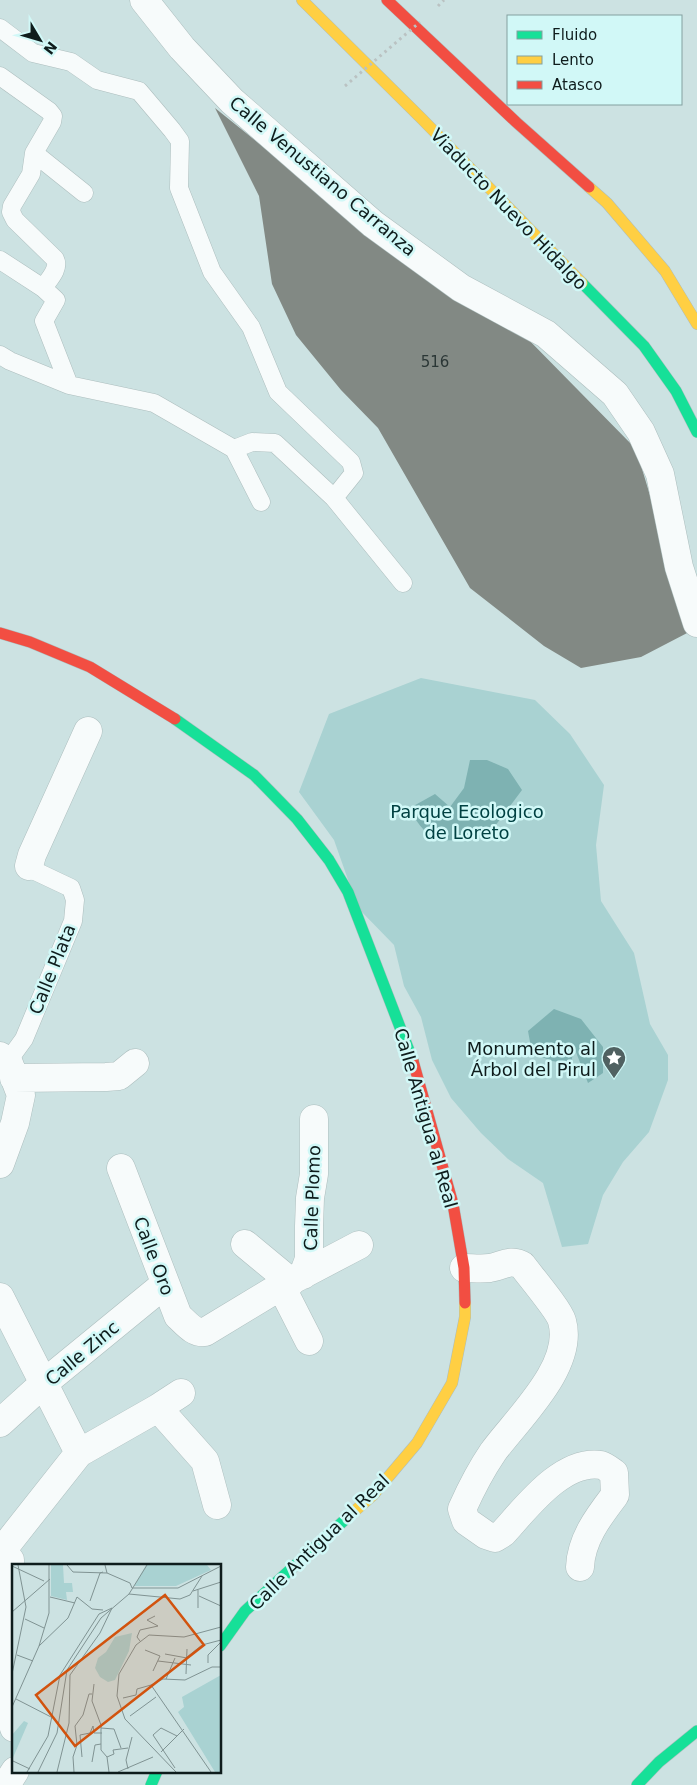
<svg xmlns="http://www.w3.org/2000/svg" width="697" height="1785" font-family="'DejaVu Sans',sans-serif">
  <rect width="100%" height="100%" fill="#cce2e2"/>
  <path fill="#a9d2d2" d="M421 678 535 700 570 734 604 785 596 845 601 901 634 953 650 1024 668 1055V1080L649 1132 623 1162 603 1195 588 1244 562 1247 543 1183 508 1159 481 1133 451 1098 432 1060 421 1017 404 986 394 945 358 908 334 840 299 792 329 714Z"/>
  <path fill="#7eb2b2" d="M470 760H487L508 769 522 790 489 834C475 837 448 844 435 838 423 833 416 819 408 809L435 794 450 807 464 788Z
    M554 1009 581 1019 603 1047V1073L588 1083 574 1047 571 1064 552 1061 532 1053 528 1031Z"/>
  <path fill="#828984" d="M215 108 292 170 521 332 636 449 691 631 641 657 581 668 544 646 470 588 378 428 341 390 296 335 272 284 259 196Z"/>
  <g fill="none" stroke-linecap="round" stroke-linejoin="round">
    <g stroke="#adbebe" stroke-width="19">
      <path id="lane" d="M0 28 33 53 71 62 97 80 139 91 172 130 180 141 179 188 212 272 251 327 278 392 351 462 354 473 334 498
        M0 76 49 111 53 116 52 122 34 153 31 174 12 206 11 212 15 220 55 259C60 269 49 279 43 288
        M34 153 84 193
        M0 260 43 288 56 300 44 321 69 385
        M0 355 10 361 69 385 154 403 234 449 252 442 275 443 334 498 403 583
        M234 449 261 502
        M8 1061 24 1039 73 921 75 900 71 888 35 871 29 866"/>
    </g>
    <g stroke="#adbebe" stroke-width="29">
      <path id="street" d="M144 0 182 48 232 101 373 224 461 288 546 334 615 394 641 432 660 474 679 567 697 623
        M29 866 32 855 88 731
        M0 1056 8 1061 21 1095 15 1123 0 1164
        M14 1078 106 1077 119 1076 135 1063
        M121 1168 178 1316C186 1323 194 1334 205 1332L281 1286 359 1245
        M245 1244 291 1282
        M464 1268C472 1268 481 1269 490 1268 504 1266 506 1259 522 1265 530 1276 559 1310 562 1321 575 1366 517 1419 493 1452 480 1471 471 1489 462 1509L466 1521 486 1535 495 1538 503 1533C526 1508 562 1459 601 1465 605 1466 610 1470 614 1473L615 1495C599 1516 581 1539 580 1567
        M303 1275 309 1259V1226L310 1198 314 1174V1119
        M281 1286 309 1341
        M0 1297 79 1453
        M158 1408 205 1461 217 1505
        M0 1423 44 1383 165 1284
        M0 1553 79 1453 158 1408 181 1393
        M10 1560 8 1666 6 1702 14 1728
        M6 1785 15 1771"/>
    </g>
    <g stroke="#adbebe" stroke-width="12">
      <path id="fast" d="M582 283 644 346 676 391 697 432
        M175 719 254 775 297 819 329 860 348 892 413 1061
        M220 1646 245 1611 349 1516
        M151 1785 157 1771
        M637 1785 659 1762 697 1731"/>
    </g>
    <g stroke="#adbebe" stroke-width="12">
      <path id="slow" d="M302 0 422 119 582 283
        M589 187 607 203 665 271 697 324
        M349 1516 373 1495 417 1443 452 1383 465 1317V1303"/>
    </g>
    <g stroke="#adbebe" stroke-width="12">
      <path id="jam" d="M387 0 516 122 589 187
        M0 633 30 642 90 667 175 719
        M413 1061 453 1204 464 1268 465 1303"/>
    </g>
    <path stroke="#bac2c2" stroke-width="3" stroke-dasharray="2.5 4" stroke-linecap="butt" d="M438 6 444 0"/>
    <use href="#lane" stroke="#f7fbfb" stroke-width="18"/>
    <use href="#street" stroke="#f7fbfb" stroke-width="28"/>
    <use href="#fast" stroke="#16e098" stroke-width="11"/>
    <use href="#slow" stroke="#ffcf43" stroke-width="11"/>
    <use href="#jam" stroke="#f24e42" stroke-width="11"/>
    <path stroke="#bac2c2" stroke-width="3" stroke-dasharray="2.5 4" stroke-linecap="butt" d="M345 86 420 22"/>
  </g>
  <defs>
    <g id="sight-pin" transform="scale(1.25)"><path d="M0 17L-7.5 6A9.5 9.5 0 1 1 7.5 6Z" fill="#506161" stroke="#d1f8f7"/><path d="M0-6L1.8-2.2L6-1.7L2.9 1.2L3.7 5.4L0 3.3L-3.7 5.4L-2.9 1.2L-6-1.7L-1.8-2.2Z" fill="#fff"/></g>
  </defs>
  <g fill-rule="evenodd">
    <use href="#sight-pin" x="614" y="1058"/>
  </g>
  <g text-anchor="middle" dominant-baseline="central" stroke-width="5" stroke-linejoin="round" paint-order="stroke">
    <g font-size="15" fill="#2b3736">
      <text x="435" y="362">516</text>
    </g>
    <g font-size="18" fill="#0e1c1c" stroke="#d1f8f7">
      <text transform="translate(323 176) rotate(40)">Calle Venustiano Carranza</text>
      <text transform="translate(509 209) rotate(46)">Viaducto Nuevo Hidalgo</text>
      <text transform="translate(52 969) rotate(-68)">Calle Plata</text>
      <text transform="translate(426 1118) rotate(74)">Calle Antigua al Real</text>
      <text transform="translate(312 1198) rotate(-88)">Calle Plomo</text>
      <text transform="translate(154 1256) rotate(69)">Calle Oro</text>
      <text transform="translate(82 1353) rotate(-40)">Calle Zinc</text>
      <text transform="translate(319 1542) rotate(-44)">Calle Antigua al Real</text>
    </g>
    <g font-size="18" fill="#004142" stroke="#d1f8f7">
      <text x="467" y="811">Parque Ecologico<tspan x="467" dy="21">de Loreto</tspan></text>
    </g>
    <g font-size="18" fill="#0e1c1c" stroke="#d1f8f7" text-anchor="end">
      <text x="596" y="1048">Monumento al<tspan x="596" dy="21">Árbol del Pirul</tspan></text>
    </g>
  </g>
  <g transform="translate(12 1564)">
    <rect width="209" height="209" fill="#cce2e2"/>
    <path d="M39 1H51L52 19H60L61 28H54L55 36 39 32ZM134 1H195L199 6 164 22H122ZM120 69 117 87 103 116 96 118 88 113 83 104 86 94 94 88 103 73ZM209 111V208H203L166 148 172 143 170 133ZM12 157 16 159 0 196V171Z" fill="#a9d2d2"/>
    <path fill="none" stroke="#809393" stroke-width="1" d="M55 1 61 8 95 9M93 1 95 9 118 19 120 24M0 2 32 17M120 24H166L209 2M186 26V44M181 27 209 18M117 30 168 35 178 31 190 12M187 32 209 42M38 33 63 39M78 37 88 9 91 8M0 48 38 15M13 55 32 64M128 77 125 73 128 66 146 62 135 56 143 52M27 82 56 54 65 33 80 45 91 46M133 86 148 92 141 107M153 90 175 94M5 91 21 97M175 93 190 81 209 76M146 97 179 101M196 99V91L209 78M0 110 14 43 6 1M174 110 175 85M154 115 163 94M82 120 80 137 89 161V186L95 193 97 208M111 134 124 131 125 125 139 121M4 135 41 154M0 143 27 82 37 49V1M118 152 144 133M81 162 82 169H90M89 164 102 165 109 184M149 188 172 165M70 193 68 171 78 169 81 162M95 193 102 190 101 186 116 184M1 197 18 205M80 198 83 181 89 180M163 204 141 171 149 164 165 172M116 205 114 196 120 173M15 208 36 172 48 111 87 50 100 44 88 69 58 111 57 159 45 208M26 208 45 169 55 106 89 54 117 30 135 1M62 208 61 193 65 181 63 162 71 151 77 130H80M106 208 141 193M164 208 113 155 105 132 107 110 124 81 137 71 172 73 209 63M199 208 139 121 151 115 173 116 200 103H209"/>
    <path fill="#d2530e" fill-opacity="0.15" stroke="#d2530e" stroke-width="2.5" d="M153 31 192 81 63 182 24 131Z"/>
    <rect width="209" height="209" fill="none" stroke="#0e1c1c" stroke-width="2.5"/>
  </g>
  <rect x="507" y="15" width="175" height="90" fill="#d1f8f7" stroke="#83a09f"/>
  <rect x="517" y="31" width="25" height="8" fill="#16e098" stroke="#83a09f"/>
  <text x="552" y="40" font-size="15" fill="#0e1c1c">Fluido</text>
  <rect x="517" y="56" width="25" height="8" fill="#ffcf43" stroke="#83a09f"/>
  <text x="552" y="65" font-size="15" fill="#0e1c1c">Lento</text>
  <rect x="517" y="81" width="25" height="8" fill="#f24e42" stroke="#83a09f"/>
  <text x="552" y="90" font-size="15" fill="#0e1c1c">Atasco</text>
  <g transform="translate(40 40) rotate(128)" stroke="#d1f8f7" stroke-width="4" paint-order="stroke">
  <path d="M0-4L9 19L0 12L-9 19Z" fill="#0e1c1c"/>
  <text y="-8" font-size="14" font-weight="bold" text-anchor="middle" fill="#0e1c1c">N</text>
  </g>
</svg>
